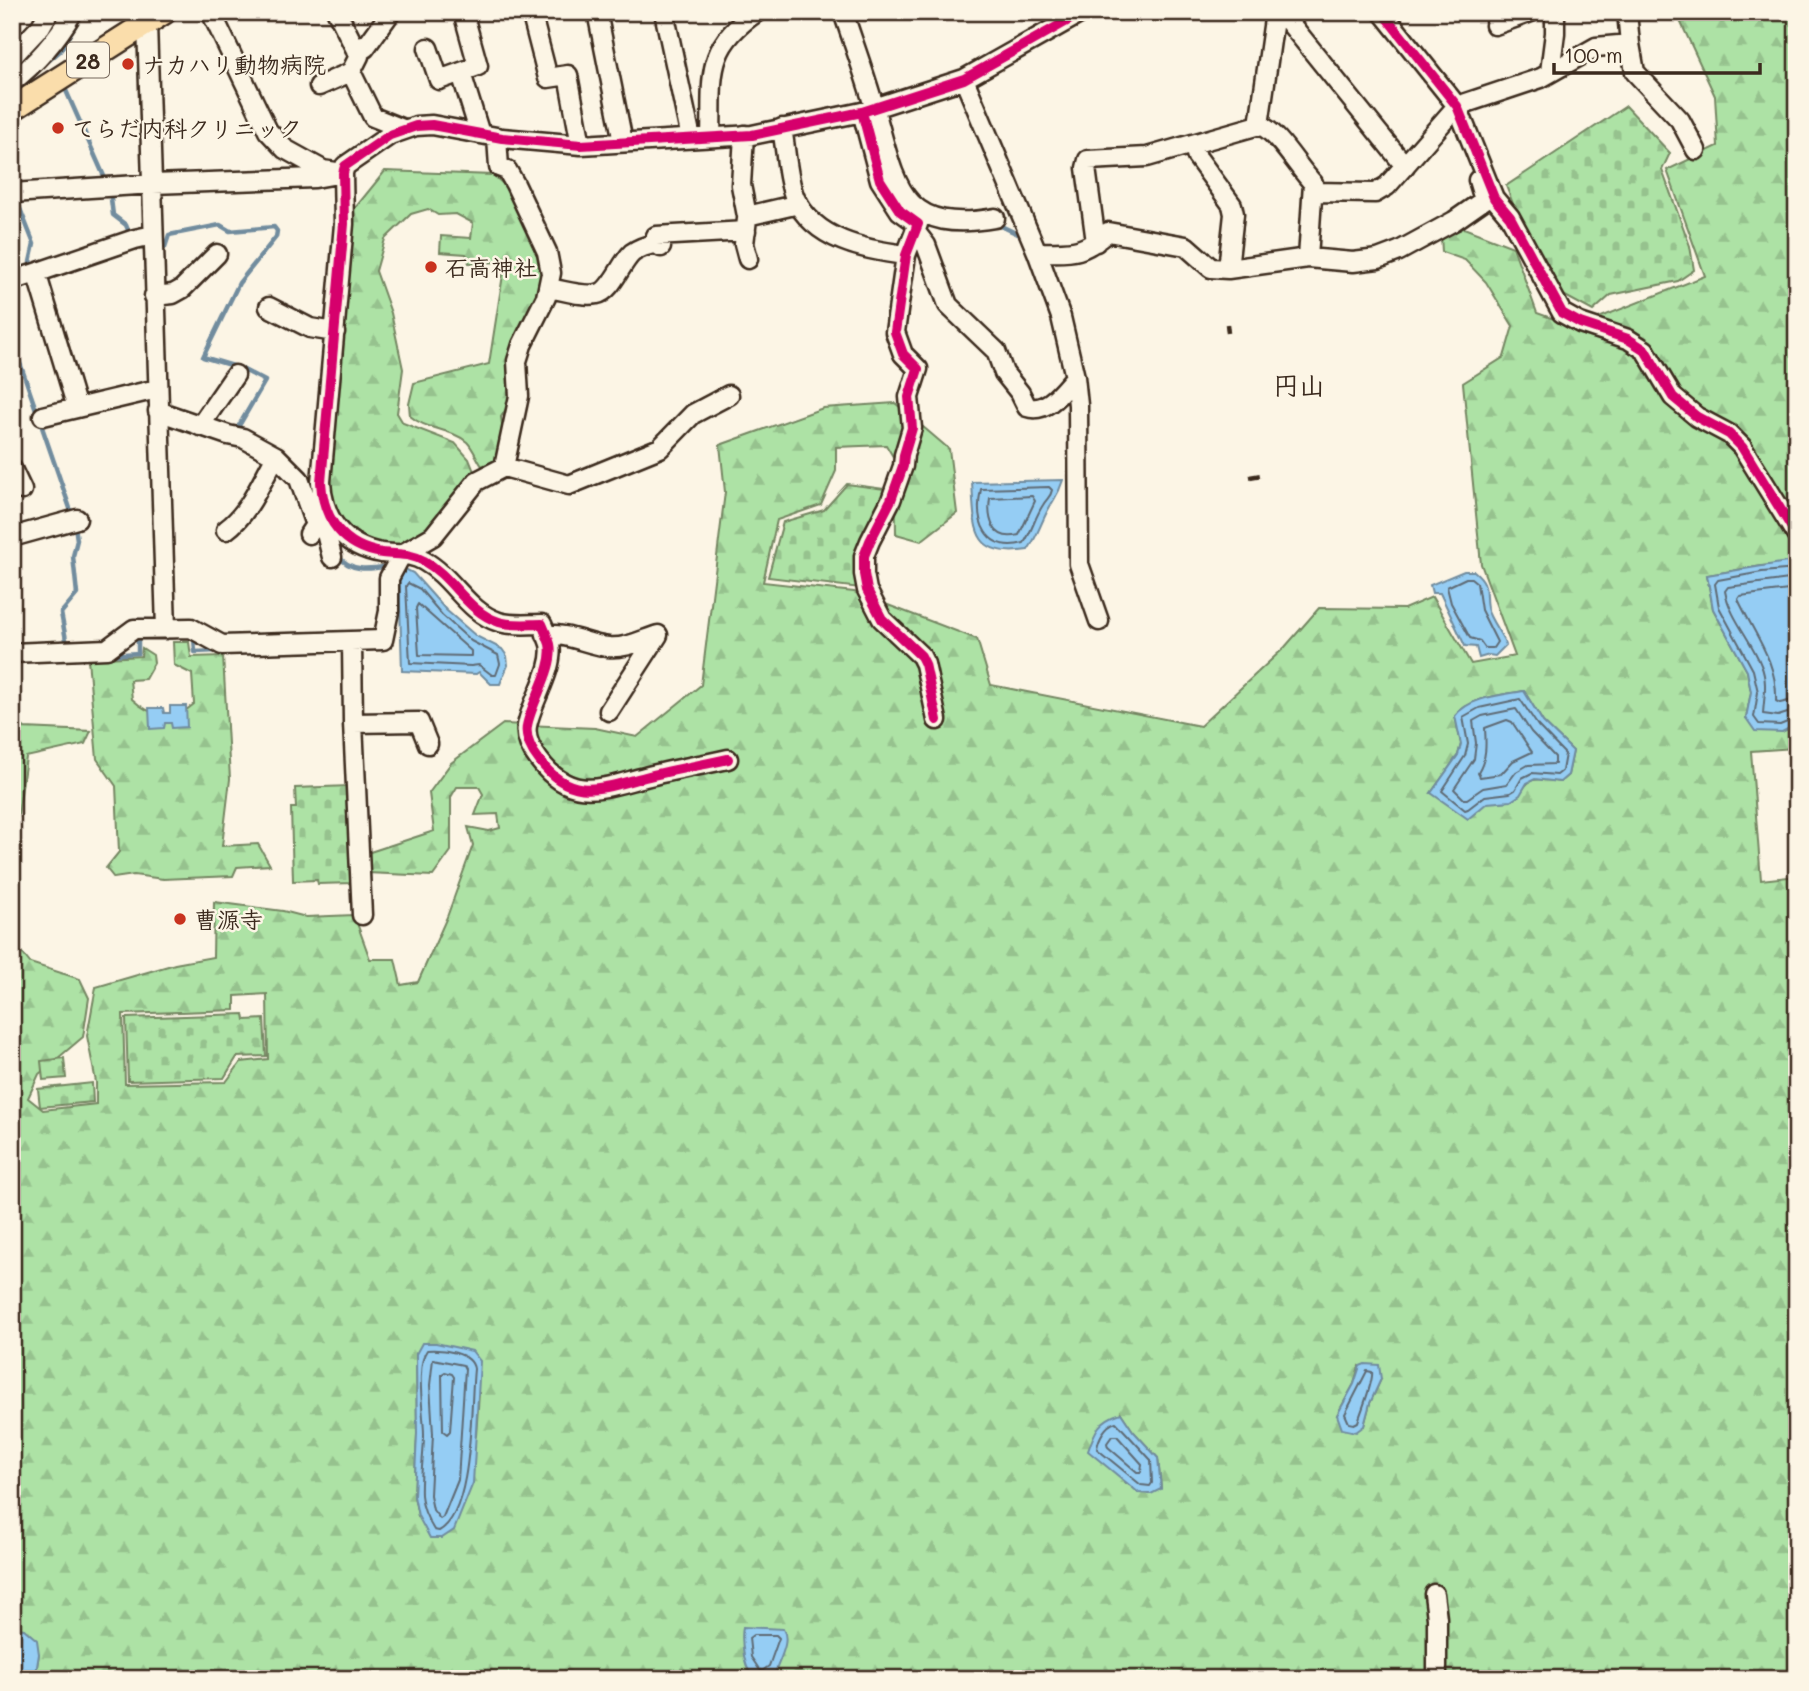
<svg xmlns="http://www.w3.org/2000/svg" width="1809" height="1691" font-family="Mali,'Klee One',sans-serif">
  <defs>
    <pattern id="forest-firs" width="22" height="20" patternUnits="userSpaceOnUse" patternTransform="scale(1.75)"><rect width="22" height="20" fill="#ade2a5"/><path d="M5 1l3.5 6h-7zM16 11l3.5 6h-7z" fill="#96c28e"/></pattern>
    <pattern id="cemetery-stones" width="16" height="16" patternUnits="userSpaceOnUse" patternTransform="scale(1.75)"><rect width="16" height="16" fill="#ade2a5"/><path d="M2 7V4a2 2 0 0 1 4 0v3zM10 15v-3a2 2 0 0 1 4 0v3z" fill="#96c28e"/></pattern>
  </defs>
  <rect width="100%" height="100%" fill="#fcf5e5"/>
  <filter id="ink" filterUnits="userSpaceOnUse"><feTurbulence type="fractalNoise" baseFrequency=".0143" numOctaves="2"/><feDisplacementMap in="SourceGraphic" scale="14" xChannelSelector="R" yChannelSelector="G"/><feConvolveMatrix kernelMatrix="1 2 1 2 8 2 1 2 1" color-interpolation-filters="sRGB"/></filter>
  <g filter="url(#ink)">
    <path fill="url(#forest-firs)" stroke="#748662" stroke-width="2" fill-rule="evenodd" d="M1676 12H1797V563L1761 566 1707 575 1713 609 1747 671 1751 692 1746 718 1782 732 1797 724V746L1794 748 1751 751 1761 880 1797 876V1679H35L39 1654 24 1629 12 1628V966L22 953 30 963 80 979 89 998 83 1037 39 1074 28 1098 43 1110 96 1104V1082L87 1036 96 987 175 964 213 957 214 902 283 911 306 917 354 915 370 959H395L401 985 418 982 447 917 473 845 468 827 489 831 500 828 498 814 475 815 483 794 479 787H457L451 797V851L433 876 367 873 364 854 434 831 429 793 451 763 503 724 595 728 637 737 701 685 725 492 720 445 823 408 895 403 949 449 957 513 921 541 896 534 895 460 886 445 836 447V471L821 505 777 520 763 582 854 592 977 639 991 685 1200 726 1285 647 1319 608 1404 609 1432 597 1471 664 1515 656 1481 564 1463 383 1504 357 1513 326 1486 282 1465 260 1442 252 1441 235 1464 228 1513 247 1537 313 1576 327 1705 276 1667 170 1718 146 1715 96ZM1524 691 1543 722 1573 751 1568 775 1560 782C1552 781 1541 778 1533 780 1521 784 1522 799 1508 801 1483 804 1457 797 1431 793L1458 755 1461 744 1455 716C1469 697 1502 695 1524 691ZM267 994 268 1059 241 1062 226 1082 125 1084 123 1014 235 1010V996ZM416 1354 479 1393 476 1436 418 1516 414 1496 417 1434ZM1359 1366 1381 1379 1370 1403 1364 1426 1337 1415 1354 1384ZM1121 1413 1133 1431 1158 1458 1161 1488 1127 1484 1119 1475Z
      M385 171 493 175 510 190 537 247 543 282 512 399 501 417 505 446 496 460 482 466C477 459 473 448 467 442 450 428 426 430 410 416L409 404 414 383 489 364 505 262 469 263 466 254 440 252 441 236 471 238 473 223 456 214 438 215 428 209 411 214 385 239 376 271 391 313 403 369 397 413 403 423 455 443 469 459 475 474 429 531 411 541 391 547 355 538 334 510 327 488 351 213Z
      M173 642H189L191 657 223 656 230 779 222 846 258 844 270 865 237 867 233 876 163 879 134 875 114 878 106 868 119 852 116 786 97 759 88 659 141 656 142 648 153 655 154 663 145 679 130 680 132 699C151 717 174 722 194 704L192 674 174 665Z
      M12 718 25 728 91 731 85 744 26 757 18 817 12 818Z"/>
    <path fill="url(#cemetery-stones)" stroke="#748662" stroke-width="2" d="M1626 106 1670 153 1662 170 1690 246 1694 270 1678 281 1611 295 1593 311 1554 290 1525 234 1506 186Z
      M847 484 885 489 884 506 860 588 768 577 783 522 824 510Z
      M350 786 353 883 318 884 317 880 293 881 291 808H296L295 788Z
      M244 1014 245 1020 264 1019 266 1056 237 1057 224 1078 128 1081 126 1018Z
      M64 1058 66 1078 43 1080 41 1061Z
      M92 1083 93 1102 40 1107 38 1089Z"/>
    <path fill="#95cdf4" stroke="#718c9e" stroke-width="2" d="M1063 480C1058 496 1055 497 1048 510 1041 523 1037 537 1028 550 970 559 975 526 972 482Z
      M1787 562 1797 563V724L1782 732 1755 731 1746 718 1751 692 1747 671 1713 609 1707 575Z
      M401 567 413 573 446 610 476 636 502 649 507 656 508 665 500 684H491L479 672 476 674 402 671 399 572Z
      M1464 571H1474C1490 584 1484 590 1487 608 1490 621 1501 632 1506 645L1495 656 1489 655 1479 658 1476 647 1465 646 1440 593H1432L1430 585Z
      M1524 691 1543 722 1573 751 1568 775 1560 782 1535 779 1527 783 1520 795 1511 801 1487 803 1468 819 1431 793 1458 755 1461 744 1455 716C1469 697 1502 695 1524 691Z
      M170 706H186L187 727 172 728 171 723H165L164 728 150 729 149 708H163L164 713H170Z
      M422 1343H436L472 1351 480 1361 473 1483 454 1530 442 1538H430L418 1516 414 1496 417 1434 416 1354Z
      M1365 1364 1379 1365 1381 1379 1370 1403 1364 1426 1356 1432 1342 1429 1337 1415 1354 1384 1360 1366Z
      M1121 1413 1133 1431 1158 1458 1161 1489 1151 1494 1139 1493 1088 1451C1095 1430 1099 1420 1121 1413Z
      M743 1627 783 1629C791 1641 779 1660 775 1673 770 1674 763 1679 758 1678 743 1676 741 1639 743 1627Z
      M12 1628 24 1629 37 1640 39 1654 35 1679H12Z"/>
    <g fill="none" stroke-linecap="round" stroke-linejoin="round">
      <path stroke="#5f6b74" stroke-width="2" d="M1049 487 1052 490C1051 497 1047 498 1043 505 1035 517 1032 531 1024 543 985 553 974 521 981 489Z
        M1032 496 1035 501 1019 535C993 542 987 519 990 498Z
        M1797 569 1762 572 1718 580 1715 584 1719 607 1753 670 1758 692 1754 717 1759 724 1780 725 1797 718
        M1466 578H1471L1477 583 1481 610 1497 642 1493 648H1485L1480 641 1470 638 1451 603 1447 587Z
        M1797 578 1728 587 1725 591C1730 618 1751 639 1761 665 1768 682 1764 697 1763 714L1778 716 1797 710
        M408 583 420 589 442 615 471 641 498 655 500 664 496 675H492L479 665 471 666 410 663 406 586Z
        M1797 589 1740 596 1738 599C1754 634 1778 662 1776 701L1780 703 1797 699
        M418 604 471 651V656L419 655 416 608Z
        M1520 699 1538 726 1565 754 1562 771 1557 775 1532 773 1522 778 1515 790 1510 793 1485 796 1468 809 1465 810 1442 791 1465 756 1468 744 1463 717 1479 708Z
        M1516 709 1531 732 1555 757V764L1528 765 1516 772 1507 784 1483 788 1467 799H1464L1454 789 1474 759 1476 743 1473 721 1482 716Z
        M1507 720 1512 722 1532 752 1513 761 1501 774 1480 777 1478 773C1487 758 1486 744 1485 728Z
        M427 1350C442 1349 472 1352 474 1369 470 1407 474 1512 439 1531L434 1530C427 1519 422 1508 421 1495 420 1475 424 1455 424 1435 424 1414 415 1366 427 1350Z
        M433 1359 463 1365 465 1369 458 1480 443 1517 440 1519 433 1510 430 1495 433 1434 430 1385Z
        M1367 1371 1372 1372C1374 1381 1361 1411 1358 1422L1354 1424 1349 1423 1345 1414Z
        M445 1372 452 1374 454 1377 450 1431 447 1434 443 1431 442 1374Z
        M1116 1422 1151 1460 1152 1483 1150 1486 1141 1485 1097 1449C1098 1439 1105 1425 1116 1422Z
        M1112 1436H1117L1142 1464 1141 1472H1137L1108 1447 1107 1443Z
        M753 1635H776L779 1638 769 1666 762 1671 759 1669 751 1657 749 1638Z"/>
      <path stroke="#718c9e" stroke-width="4.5" d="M39 69 60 51 83 12
        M64 86 107 183
        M110 191 113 215 126 225 130 235
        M15 196 34 244 30 262 33 271
        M992 226H1001L1020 235
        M161 248 165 247 169 235 220 225 230 231 274 227 277 231 276 237 239 283 203 357 240 368 265 381 237 429
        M12 340 73 517
        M338 555C350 573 371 569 390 566
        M192 637H194L195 652 218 651
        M67 645 61 613 77 594 73 556 77 540 75 526
        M110 655 138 653V638L176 637"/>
      <path stroke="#95cdf4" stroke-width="24" d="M39 46 47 37 62 12"/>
      <g stroke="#3b2a1e" stroke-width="23">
        <path id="minor" d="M211 12 268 131 285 149 323 170 336 172
          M531 12 548 78 568 75 581 145
          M597 12 623 142
          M664 12 691 138
          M843 12C854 45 866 77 875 110 896 185 900 235 995 218
          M1281 12 1405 166
          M1382 12 1457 106 1494 198 1510 217 1562 313 1580 323 1628 339 1645 350 1673 397 1697 417 1729 434 1742 447 1797 536
          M147 23 166 629
          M1495 25 1531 12
          M1630 44 1635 72 1680 120 1696 150
          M428 48 439 80 478 66 463 12
          M356 51 362 45 365 48 391 12
          M12 57 41 26 49 12
          M351 72 373 117 403 129
          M1550 72 1555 33V12
          M461 73 480 134
          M964 79 1037 252 1061 317 1075 377 1078 405 1079 564 1099 621
          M12 82C38 62 56 41 73 12
          M319 86 351 72 359 56 337 12
          M862 112 880 180 900 211 918 224 906 255 895 332 903 354 918 369 909 397 912 428 904 455 903 466 891 500 870 541 864 556V574L867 590 882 619 921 656 925 664 937 720
          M1259 125C1277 130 1298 168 1313 183L1308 258
          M782 128C786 149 787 180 795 198 814 240 865 250 906 255
          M744 135 741 185 747 216 799 204
          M711 137C713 79 703 48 757 12
          M1193 144 1197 157 1232 205 1234 214 1228 269
          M1313 192 1375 193 1387 186 1457 106 1541 78 1596 47 1630 44 1627 12
          M12 193 153 184 315 178 343 173
          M747 219 744 244 748 259
          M915 231 926 245 948 305 996 351 1004 373 1020 393 1027 407C1047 414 1063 390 1075 377
          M1096 242 1086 168 1088 160 1147 157 1259 125 1275 12
          M661 247 656 236 746 231
          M1037 252C1071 252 1079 256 1108 232L1186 246 1211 268 1228 269 1308 258 1353 262 1378 259 1399 251 1454 221 1484 200 1478 180
          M12 281 135 239 153 235
          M39 282 77 408
          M548 288C563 290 582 297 597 294 611 292 621 263 632 253 640 247 648 245 658 243
          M154 296 173 294 182 289 217 254
          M269 307 310 328 335 332
          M158 411 228 435 243 438 276 456 299 479 315 525 309 534
          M43 416 157 389
          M200 426 235 375
          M504 467 569 485 660 448 693 414 729 395
          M12 469 22 490
          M226 530C249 514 262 480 276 456
          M12 537 77 519
          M332 557 326 533 333 524
          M546 635C568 633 586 644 608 647 625 649 642 640 658 635L609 711
          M352 642 353 723 419 722 428 744
          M12 653 107 649 134 629 191 628 222 645 383 640 389 611V578L402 554 433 536 477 481 504 467 519 396 517 361 522 345 546 297 551 273 547 252 515 184 507 170 499 167 497 138
          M353 723 362 915
          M728 759C701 765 672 770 645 777 602 788 571 803 539 760 532 751 525 738 527 726 531 702 555 668 550 644 548 638 545 631 542 624 528 624 512 626 499 622 467 612 453 577 424 561 411 553 397 555 382 553 344 547 323 520 321 482L344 224 343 173 345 166 390 135 416 126 432 125 502 138 581 145 752 135 862 112 964 79 1083 12
          M1434 1594 1437 1618V1679"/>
      </g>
      <g stroke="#3b2a1e" stroke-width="28">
        <path id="major" d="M12 109 164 12"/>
      </g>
      <use href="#minor" stroke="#fcf5e5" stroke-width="18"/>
      <use href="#major" stroke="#faddab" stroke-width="23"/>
      <path stroke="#3b2a1e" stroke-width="4.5" stroke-dasharray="10 5" stroke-linecap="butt" d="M1227 324 1228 333
        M1250 477 1261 475"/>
      <g stroke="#fcf5e5" stroke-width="15">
        <path id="cycleway" d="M1382 12 1457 106 1494 198 1510 217 1562 313 1580 323 1628 339 1645 350 1673 397 1697 417 1729 434 1742 447 1797 536
          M862 112 880 180 900 211 918 224 906 255 895 332 903 354 918 369 909 397 912 428 904 455 903 466 891 500 870 541 864 556V574L867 590 882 619 921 656 925 664 937 720
          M728 759C701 765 672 770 645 777 602 788 571 803 539 760 532 751 525 738 527 726 531 702 555 668 550 644 548 638 545 631 542 624 528 624 512 626 499 622 467 612 453 577 424 561 411 553 397 555 382 553 344 547 323 520 321 482L344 224 343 173 345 166 390 135 416 126 432 125 502 138 581 145 752 135 862 112 964 79 1083 12"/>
      </g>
      <use href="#cycleway" stroke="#d6006c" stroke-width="10"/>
    </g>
  </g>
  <g fill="#c8321e" stroke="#fcf5e5" stroke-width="2.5">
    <circle cx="128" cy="64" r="7"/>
    <circle cx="58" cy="128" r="7"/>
    <circle cx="431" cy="267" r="7"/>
    <circle cx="180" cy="919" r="7"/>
  </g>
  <g text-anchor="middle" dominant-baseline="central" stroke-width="5" stroke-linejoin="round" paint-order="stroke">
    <rect fill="#fcf5e5" stroke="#75675a" stroke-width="2" x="67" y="42.5" width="42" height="35" rx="5"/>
    <g font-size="21" font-weight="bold" fill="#3b2a1e">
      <text x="88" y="60">28</text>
    </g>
    <g font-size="23" font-weight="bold" fill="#3b2a1e" stroke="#fcf5e5" text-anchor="start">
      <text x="142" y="64">ナカハリ動物病院</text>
      <text x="72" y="128">てらだ内科クリニック</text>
      <text x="445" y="267">石高神社</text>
      <text x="194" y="919">曹源寺</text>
    </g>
    <g font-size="26" font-weight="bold" fill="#3b2a1e" stroke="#fcf5e5">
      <text x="1299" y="385">円山</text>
    </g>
  </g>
  <rect width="1809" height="1691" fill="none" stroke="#fcf5e5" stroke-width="42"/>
  <rect x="21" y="21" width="1767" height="1649" fill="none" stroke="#3b2a1e" stroke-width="2.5" filter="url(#ink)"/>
  <path d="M1554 63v10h206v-10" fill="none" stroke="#3b2a1e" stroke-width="3.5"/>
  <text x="1564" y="63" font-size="21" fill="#3b2a1e" stroke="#fcf5e5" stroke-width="5" paint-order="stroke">100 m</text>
</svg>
